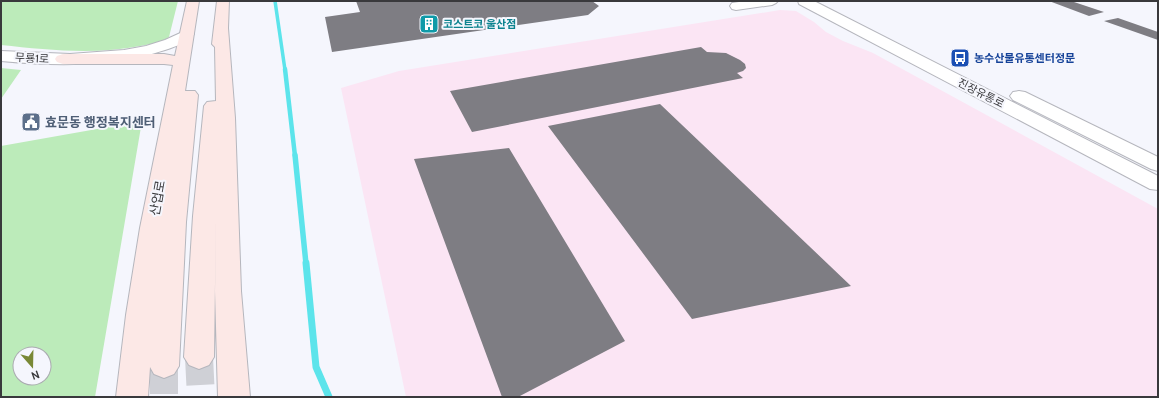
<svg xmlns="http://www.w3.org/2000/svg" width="1159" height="398" font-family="Cabin,'Noto Sans KR',sans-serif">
  <rect width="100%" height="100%" fill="#f5f6fd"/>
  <path fill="#fbe5f4" d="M780 10 796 11 814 22 826 32 843 41 873 53 1158 209V397H406L341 88 399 71Z"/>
  <path fill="#bcebba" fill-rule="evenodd" d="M1 1H178L169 37C160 43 151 44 140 46 94 55 47 50 1 45Z
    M1 68 21 70 1 99Z
    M142 121 95 397H1V146ZM20 354H44V378H20Z"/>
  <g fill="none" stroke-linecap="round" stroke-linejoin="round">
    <path stroke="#5ce4eb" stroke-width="3.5" d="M275 1 285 70"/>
    <path stroke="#5ce4eb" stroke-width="4.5" d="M285 69 295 156"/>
    <path stroke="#5ce4eb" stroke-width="5.5" d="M295 155 306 264"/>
    <path stroke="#5ce4eb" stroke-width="7" d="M306 263 316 367 329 397"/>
  </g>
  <path fill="#7e7d83" d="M356 1H592L599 6 588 15 332 52 325 17 360 12Z
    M1049 1H1071L1104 12 1089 16Z
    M1118 18 1158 32V40L1104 21Z
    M701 47 707 52 726 53 740 60 745 64 746 68 743 71 737 73 743 78 472 132 450 91Z
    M660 104 851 286 692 319 548 126Z
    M509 148 625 341 518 397H502L414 159Z"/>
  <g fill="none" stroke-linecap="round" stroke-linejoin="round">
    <path stroke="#cfd0d6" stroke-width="28" stroke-dasharray="28 14" stroke-linecap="butt" d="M199 357 201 397
      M164 366V397"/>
    <g stroke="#b5b6bd" stroke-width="2">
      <path id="minor" d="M746 1H778L776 3 772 5 736 10 732 9 730 6 732 3Z"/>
    </g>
    <g stroke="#b5b6bd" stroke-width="2">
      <path id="tertiary" d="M798 1H814L1158 176V190L1150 189 799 4Z
        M187 30 192 31 194 34C188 42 175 47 165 50 113 67 55 66 1 61V51L70 54 124 50 146 46 165 40Z
        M1019 91 1025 92 1158 157V171L1151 169 1013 100 1010 96 1013 92Z"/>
    </g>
    <g stroke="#b5b6bd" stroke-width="2">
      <path id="secondary" d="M187 1H199L185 91H195L198 95 186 222 179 366 174 374 164 378 154 374 150 367 148 397H116L126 315 140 228 173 65 164 64H63L57 62 55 59 57 56 63 54H164L175 56Z
        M217 1H229L228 28 235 118 241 291 250 397H218L215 291 216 209 214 357 209 365 199 369 189 365 184 357 193 216 204 106 207 102 216 101 215 47 212 44Z"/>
    </g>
    <use href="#minor" fill="#fff" fill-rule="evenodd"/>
    <use href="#tertiary" fill="#fff" fill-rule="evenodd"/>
    <use href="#secondary" fill="#fce8e6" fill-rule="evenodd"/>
  </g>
  <defs>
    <g id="building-square" transform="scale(1)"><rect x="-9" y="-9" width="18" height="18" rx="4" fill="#0f9aa8" stroke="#f5f6fd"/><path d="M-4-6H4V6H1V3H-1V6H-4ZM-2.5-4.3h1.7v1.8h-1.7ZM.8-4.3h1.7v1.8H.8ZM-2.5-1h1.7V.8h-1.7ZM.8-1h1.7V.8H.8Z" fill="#fff"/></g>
    <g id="bus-square" transform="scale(1)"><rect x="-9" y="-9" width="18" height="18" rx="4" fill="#1a4fb4" stroke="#f5f6fd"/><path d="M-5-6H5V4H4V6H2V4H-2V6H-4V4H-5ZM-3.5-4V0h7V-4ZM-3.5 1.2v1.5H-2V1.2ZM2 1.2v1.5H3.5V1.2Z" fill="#fff"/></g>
    <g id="civic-square" transform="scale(1)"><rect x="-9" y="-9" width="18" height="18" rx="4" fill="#5c6f8a" stroke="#f5f6fd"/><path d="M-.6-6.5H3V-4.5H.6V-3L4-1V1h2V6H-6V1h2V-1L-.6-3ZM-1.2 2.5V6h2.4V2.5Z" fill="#fff"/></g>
  </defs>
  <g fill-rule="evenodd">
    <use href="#building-square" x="429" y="24"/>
    <use href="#bus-square" x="960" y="58"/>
    <use href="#civic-square" x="31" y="122"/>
  </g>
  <g text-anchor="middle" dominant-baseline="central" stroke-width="4" stroke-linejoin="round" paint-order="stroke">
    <g font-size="11" font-weight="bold" fill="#0d838f" stroke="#f5f6fd" text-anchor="start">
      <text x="443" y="24">코스트코 울산점</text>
    </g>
    <g font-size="11" fill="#39393c" stroke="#f5f6fd">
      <text transform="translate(32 58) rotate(3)">무룡1로</text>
      <text transform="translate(981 93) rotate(27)">진장유통로</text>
    </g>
    <g font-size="11" font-weight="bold" fill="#164399" stroke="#f5f6fd" text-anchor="start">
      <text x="974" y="58">농수산물유통센터정문</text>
    </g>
    <g font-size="13" font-weight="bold" fill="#4e5e75" stroke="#f5f6fd" text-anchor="start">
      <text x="45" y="122">효문동 행정복지센터</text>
    </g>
    <g font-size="13" fill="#39393c" stroke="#f5f6fd">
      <text transform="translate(157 198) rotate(-80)">산업로</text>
    </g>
  </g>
  <rect width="1159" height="398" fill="none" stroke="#39393c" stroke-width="4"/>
  <g transform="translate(32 366) rotate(160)"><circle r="19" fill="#f5f6fd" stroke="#aaaab0"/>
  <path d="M0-3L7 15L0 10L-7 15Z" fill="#798836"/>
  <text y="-6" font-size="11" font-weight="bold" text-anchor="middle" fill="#39393c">N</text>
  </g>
</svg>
